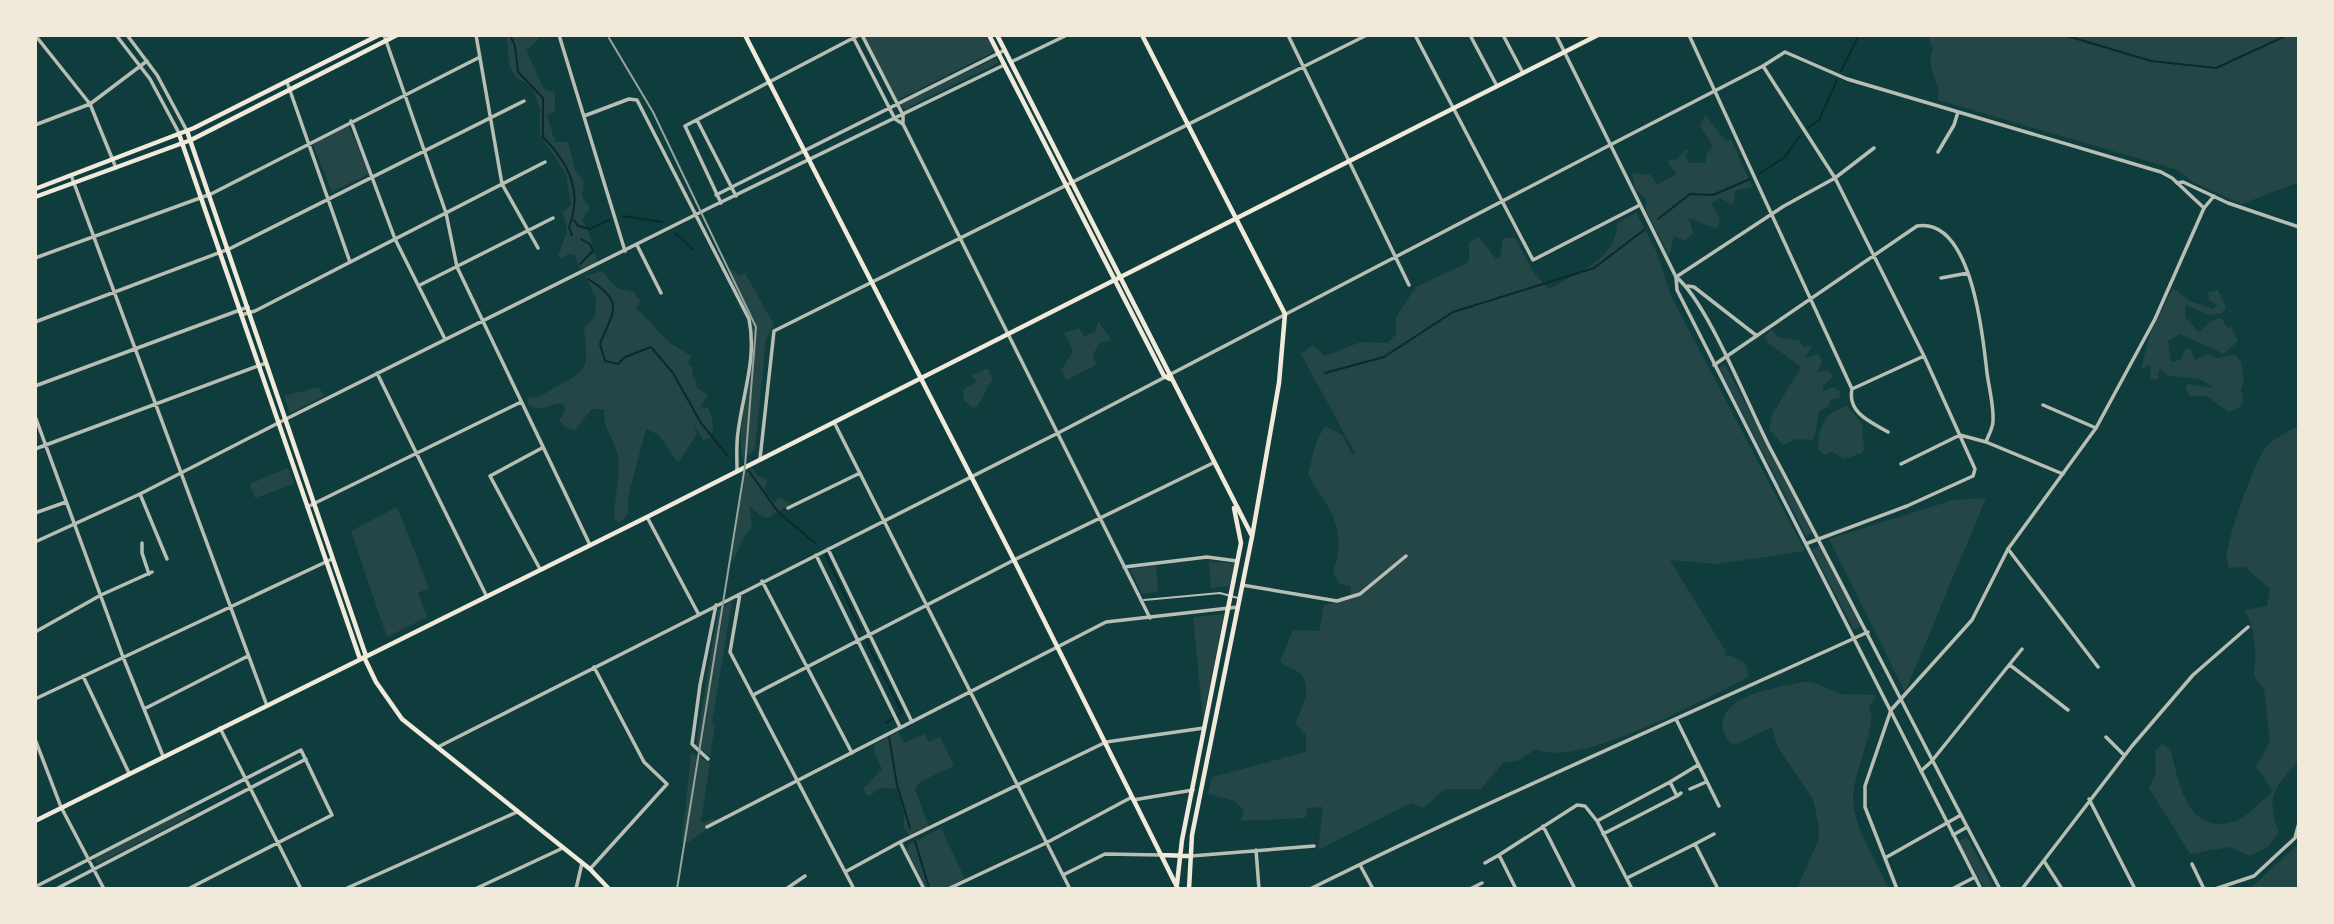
<svg xmlns="http://www.w3.org/2000/svg" width="2334" height="924" font-family="Signika,sans-serif">
  <rect width="100%" height="100%" fill="#0f3d3e"/>
  <path fill="#244646" d="M506 35H536L539 39 526 50 544 89 555 92V111L547 115 555 142H568L575 170 584 181 582 196 590 208 582 220C592 235 592 247 598 263L580 269 575 255 568 254 562 259 558 256 567 231 563 212 571 205 566 174 540 135V110L533 88C503 72 511 65 506 35Z
    M986 35 995 51 897 100 864 36Z
    M1928 35H2299V182L2242 204 2194 183 2178 170 1938 100C1941 80 1925 70 1933 50Z
    M996 58 998 63 905 109 902 107V103Z
    M1705 115 1726 141 1731 139 1752 187 1735 191 1733 205 1721 198 1711 203 1720 219 1717 229 1689 218 1693 234 1684 241 1674 236 1669 256 1646 211 1645 198 1635 189 1632 173 1651 175 1657 185 1676 174 1667 161 1677 159 1686 149 1690 150 1685 155 1689 163H1705L1707 153 1713 146 1700 126Z
    M349 126 369 174 332 192 313 144Z
    M1636 212 1656 251 1672 298 1805 551 1716 564 1670 560 1726 652 1725 656H1732L1746 664 1749 677C1705 698 1578 770 1536 749L1519 760 1503 763 1481 789H1445L1423 808 1411 803 1318 850 1323 807 1307 808 1305 818 1241 821 1244 810 1235 801 1208 794 1212 777 1306 752V735L1295 723C1301 710 1314 687 1300 673 1295 669 1285 667 1280 662L1293 630 1319 631 1324 605 1352 599 1350 586 1340 584 1333 572C1349 529 1329 509 1308 475L1316 442 1325 426 1342 435 1352 454 1356 455 1301 354 1313 345 1325 356 1361 342 1388 343 1396 334V317L1416 287 1469 262V242L1479 237 1496 259 1500 257 1503 238H1515L1534 273 1549 289C1577 272 1616 260 1617 224Z
    M733 270 739 275 745 273 774 325 766 339 755 449 743 460C734 425 755 376 754 339 754 315 736 294 728 272Z
    M602 271 617 288 634 292 640 301 636 308 669 342 691 356 688 363 693 368 692 376 697 381 696 387 708 395 700 407 708 408C713 417 715 429 710 438L703 440 693 422 697 434 678 463 659 435 646 429 628 497V514L620 523 614 519C614 500 621 474 618 457 615 439 602 428 604 409H592L575 430 565 427 559 420 565 412 564 404C552 401 539 415 528 404V398C542 397 545 393 558 386 592 368 587 364 584 328L595 317 596 298 585 276Z
    M2173 288 2190 301 2212 309 2218 305 2209 300 2208 292 2218 290 2226 307 2223 313 2208 315 2186 305 2185 317 2199 332 2211 321 2221 318 2228 328 2231 326 2238 341 2224 354 2180 334 2168 341 2171 362 2181 360 2185 349 2190 348 2195 360 2207 354 2215 358 2236 355 2241 362 2244 384 2241 388 2243 400 2240 407 2229 412 2206 396H2190L2186 389 2187 384 2213 388 2202 380 2167 375 2162 369 2159 370 2158 380 2150 378 2151 365 2141 369 2150 334Z
    M1098 321 1112 340 1100 343 1093 354 1096 365 1067 380 1061 370 1073 351 1064 333 1079 328 1084 336 1095 332Z
    M1772 329 1777 337 1799 340 1804 347 1813 345 1805 357 1819 354 1822 361 1818 372 1827 370 1834 376 1823 386V391L1834 387 1841 392 1839 398 1831 399 1829 406 1819 411 1814 438 1811 440 1796 439 1783 445 1769 429 1772 415 1801 367 1767 342 1765 336Z
    M1725 365 1813 532 1806 536 1719 368Z
    M985 369H988L993 380C984 389 984 401 974 409L964 400 963 390 977 381 970 376Z
    M319 387 324 396 290 413 284 396Z
    M1847 406 1862 424 1864 449 1862 453 1844 459 1831 451 1825 455 1818 449C1819 427 1823 413 1847 406Z
    M2299 425V760C2274 789 2265 795 2279 833L2268 847 2250 856 2229 847 2190 854 2149 788 2156 772 2155 751 2162 744 2171 750C2178 783 2189 838 2235 821 2248 817 2262 800 2273 791L2256 767 2270 741 2264 689 2254 676C2257 650 2256 633 2245 610L2267 606 2270 589 2245 567 2229 568C2228 562 2226 557 2227 552 2230 532 2255 459 2267 446 2275 438 2289 432 2299 425Z
    M752 467 757 476 768 479 764 491 774 502 779 498 791 503 768 518 761 516 749 505 752 528C740 537 741 553 729 563L743 473Z
    M288 468 294 484 255 498 250 484Z
    M1986 498 1905 692 1829 539 1953 500Z
    M397 507 429 588 418 593 427 617 387 637 351 531Z
    M1821 545 1861 626 1854 630 1812 550Z
    M1209 562 1235 563 1230 586 1211 588Z
    M1156 566 1158 592 1142 594 1130 569Z
    M732 601 712 722 715 725 710 756 696 746 718 610Z
    M1224 614 1203 719 1193 617Z
    M1803 682H1812L1841 694 1877 695 1869 706C1879 722 1852 776 1853 799 1853 826 1878 865 1889 889H1797L1819 838V826L1813 799 1777 746 1772 727 1735 745C1728 742 1725 736 1723 728 1718 694 1781 687 1803 682Z
    M898 732 904 743 925 734 929 742 940 737 954 766 921 781 915 789 929 827 910 835 904 828V813L897 789 880 788 868 797 863 789 882 769 874 753 875 744Z
    M691 753 710 763 701 821 704 823 713 818 717 821 690 841 682 843Z
    M187 811 190 816 97 864 94 859Z
    M941 828 965 879 945 889H927L907 851 908 845Z
    M1967 837 1995 889H1985L1958 841Z
    M2299 843V889H2250Z"/>
  <g fill="none" stroke-linecap="round" stroke-linejoin="round">
    <path stroke="#0a2a2b" stroke-width="2" d="M510 35 515 46 518 72 543 98V137C569 164 583 191 569 227L572 235
      M2064 35 2151 61 2216 68 2288 35
      M1841 71 1859 35
      M1808 128 1819 120 1837 80
      M1759 174 1785 157 1800 136
      M623 216 662 222
      M1658 219 1690 194 1713 195 1750 179
      M574 220 578 226 590 229 609 220
      M675 233 693 249
      M580 264 593 251 590 244 581 239
      M588 279C625 302 614 309 600 344L605 361 618 364 625 357 651 347 673 373 701 423 727 455
      M1325 373 1384 357 1453 312 1594 268 1644 230
      M749 471 778 512 816 544
      M826 555 861 630
      M866 640 902 712 886 723
      M889 737 897 785 910 828
      M915 841 929 888"/>
    <path stroke="#b8beb3" stroke-width="2" d="M1144 600 1220 593 1238 598"/>
    <path stroke="#b8beb3" stroke-width="3.5" d="M35 35 90 104 116 168
      M384 35 446 213 457 267 590 545
      M476 35 502 184 538 248
      M559 35 625 251
      M852 35 895 119 903 124
      M862 35 903 115V124L1150 618
      M1288 35 1409 285
      M1415 35 1533 260 1640 205
      M1470 35 1497 86
      M1503 35 1523 73
      M1689 35 1852 389
      M1011 62 1067 35
      M1763 66 1835 178 1924 356 1975 469 1973 476 1907 506 1808 543
      M287 82 350 262
      M584 116 629 99 637 100 749 319C757 358 743 393 738 432 736 445 737 458 737 470
      M697 120 736 196
      M351 121 395 239 445 339
      M35 125 90 104 147 61
      M1938 152 1954 125 1958 112
      M71 175 266 703
      M2177 183 2183 182 2228 203 2299 227
      M716 195 1005 50
      M721 203 685 126 859 35
      M2204 208 2214 196
      M637 245 661 293
      M35 258 211 194 480 57
      M1676 277 1784 206 1835 178 1874 148
      M1941 278 1968 273
      M420 285 553 218
      M1688 286 1694 287 1757 336
      M241 315 255 311 545 162
      M35 322 229 249 524 101
      M1714 365 1917 226C1972 217 1983 337 1987 373 1989 388 1994 406 1993 421 1993 428 1988 436 1986 442
      M377 373 487 597
      M35 386 248 307
      M1852 389 1924 356
      M1852 389C1847 413 1871 422 1888 432
      M2043 405 2096 428
      M35 416 123 657 163 756
      M286 419 711 207 1004 65
      M834 422 1070 889
      M35 449 266 363
      M760 459 774 331 1367 35
      M1901 464 1960 435 1986 442 2063 474
      M140 494 167 559
      M307 507 521 402
      M788 508 860 473
      M35 513 66 502
      M647 517 699 615
      M142 543V553L149 574
      M828 549 912 722
      M2008 549 2098 667
      M816 555 900 727
      M1124 567 1207 557 1237 561
      M540 569 490 476 542 448
      M762 581 852 753
      M1242 585 1337 601 1360 594 1406 556
      M740 594 730 652 854 889
      M35 632 101 595 152 572
      M2010 665 2068 710
      M83 676 129 773
      M753 695 1014 560 1213 463
      M35 699 332 559
      M144 709 248 656
      M1891 710 1865 786V807L1897 889
      M1676 719 1719 806
      M220 728 301 889
      M2106 737 2124 755
      M35 739 61 807 104 889
      M438 747 1058 433 1610 145
      M708 759 692 744 700 685 716 605
      M1921 771 1931 762 2022 649
      M1690 789 1706 782
      M1681 793 1677 796 1670 782 1698 765
      M2089 799 2135 889
      M1133 800 1193 790
      M1597 821 1670 782
      M1543 826 1575 889
      M707 827 1106 622 1238 607
      M1603 834 1677 796
      M900 842 924 889
      M1695 844 1714 834
      M1256 850 1259 889
      M1191 856 1314 846
      M1885 858 1961 815
      M2044 861 2062 889
      M1485 863 1499 855
      M2192 864 2204 889
      M1360 865 1373 889
      M590 869 667 784 644 762 594 667
      M845 872 900 842 1106 742 1204 728
      M1063 875 1105 854 1160 855
      M1627 878 1695 844 1718 889
      M35 887 301 750 332 815 188 889
      M56 889 306 759
      M345 889 517 812
      M475 889 563 848
      M576 889 582 863
      M786 889 805 876
      M948 889 1046 843 1132 797
      M1470 889 1482 883
      M1516 889 1499 855 1577 805 1585 806 1597 821 1632 889
      M1952 889 1975 877
      M2022 889 2132 746 2193 675 2248 627
      M2215 889 2254 876 2295 838 2299 823"/>
    <path stroke="#b8beb3" stroke-width="3.5" d="M116 35 150 79 179 133
      M127 35 157 75 187 131
      M1556 35 1676 277 1677 290 1981 889
      M1610 145 1763 66 1785 52 1847 79 2161 172 2172 178 2204 208 2155 319 2096 428 2008 549 1972 620 1891 710
      M1676 277C1707 301 1749 408 1770 448 1848 594 1922 743 2000 889
      M35 542 140 494 284 420
      M1953 835 1967 827
      M1310 889C1494 798 1682 717 1868 632"/>
    <path stroke="#f1e9da" stroke-width="4.5" d="M745 35 1014 560 1178 889
      M989 35 1164 376 1170 379
      M997 35 1252 536
      M1142 35 1285 314 1279 383 1252 537 1192 835 1189 889
      M187 131 366 656
      M179 134 360 659
      M35 189 194 128 379 35
      M35 197 191 140 397 35
      M364 657 376 682 402 719 590 869 609 889
      M35 821 647 517 1598 35
      M1162 855 1189 856
      M1177 884 1182 840 1241 543 1234 508"/>
    <path stroke="#97a49c" stroke-width="2" d="M609 38 653 112 756 327 745 466 677 889"/>
  </g>
  <rect width="2334" height="924" fill="none" stroke="#f1e9da" stroke-width="74"/>
</svg>
